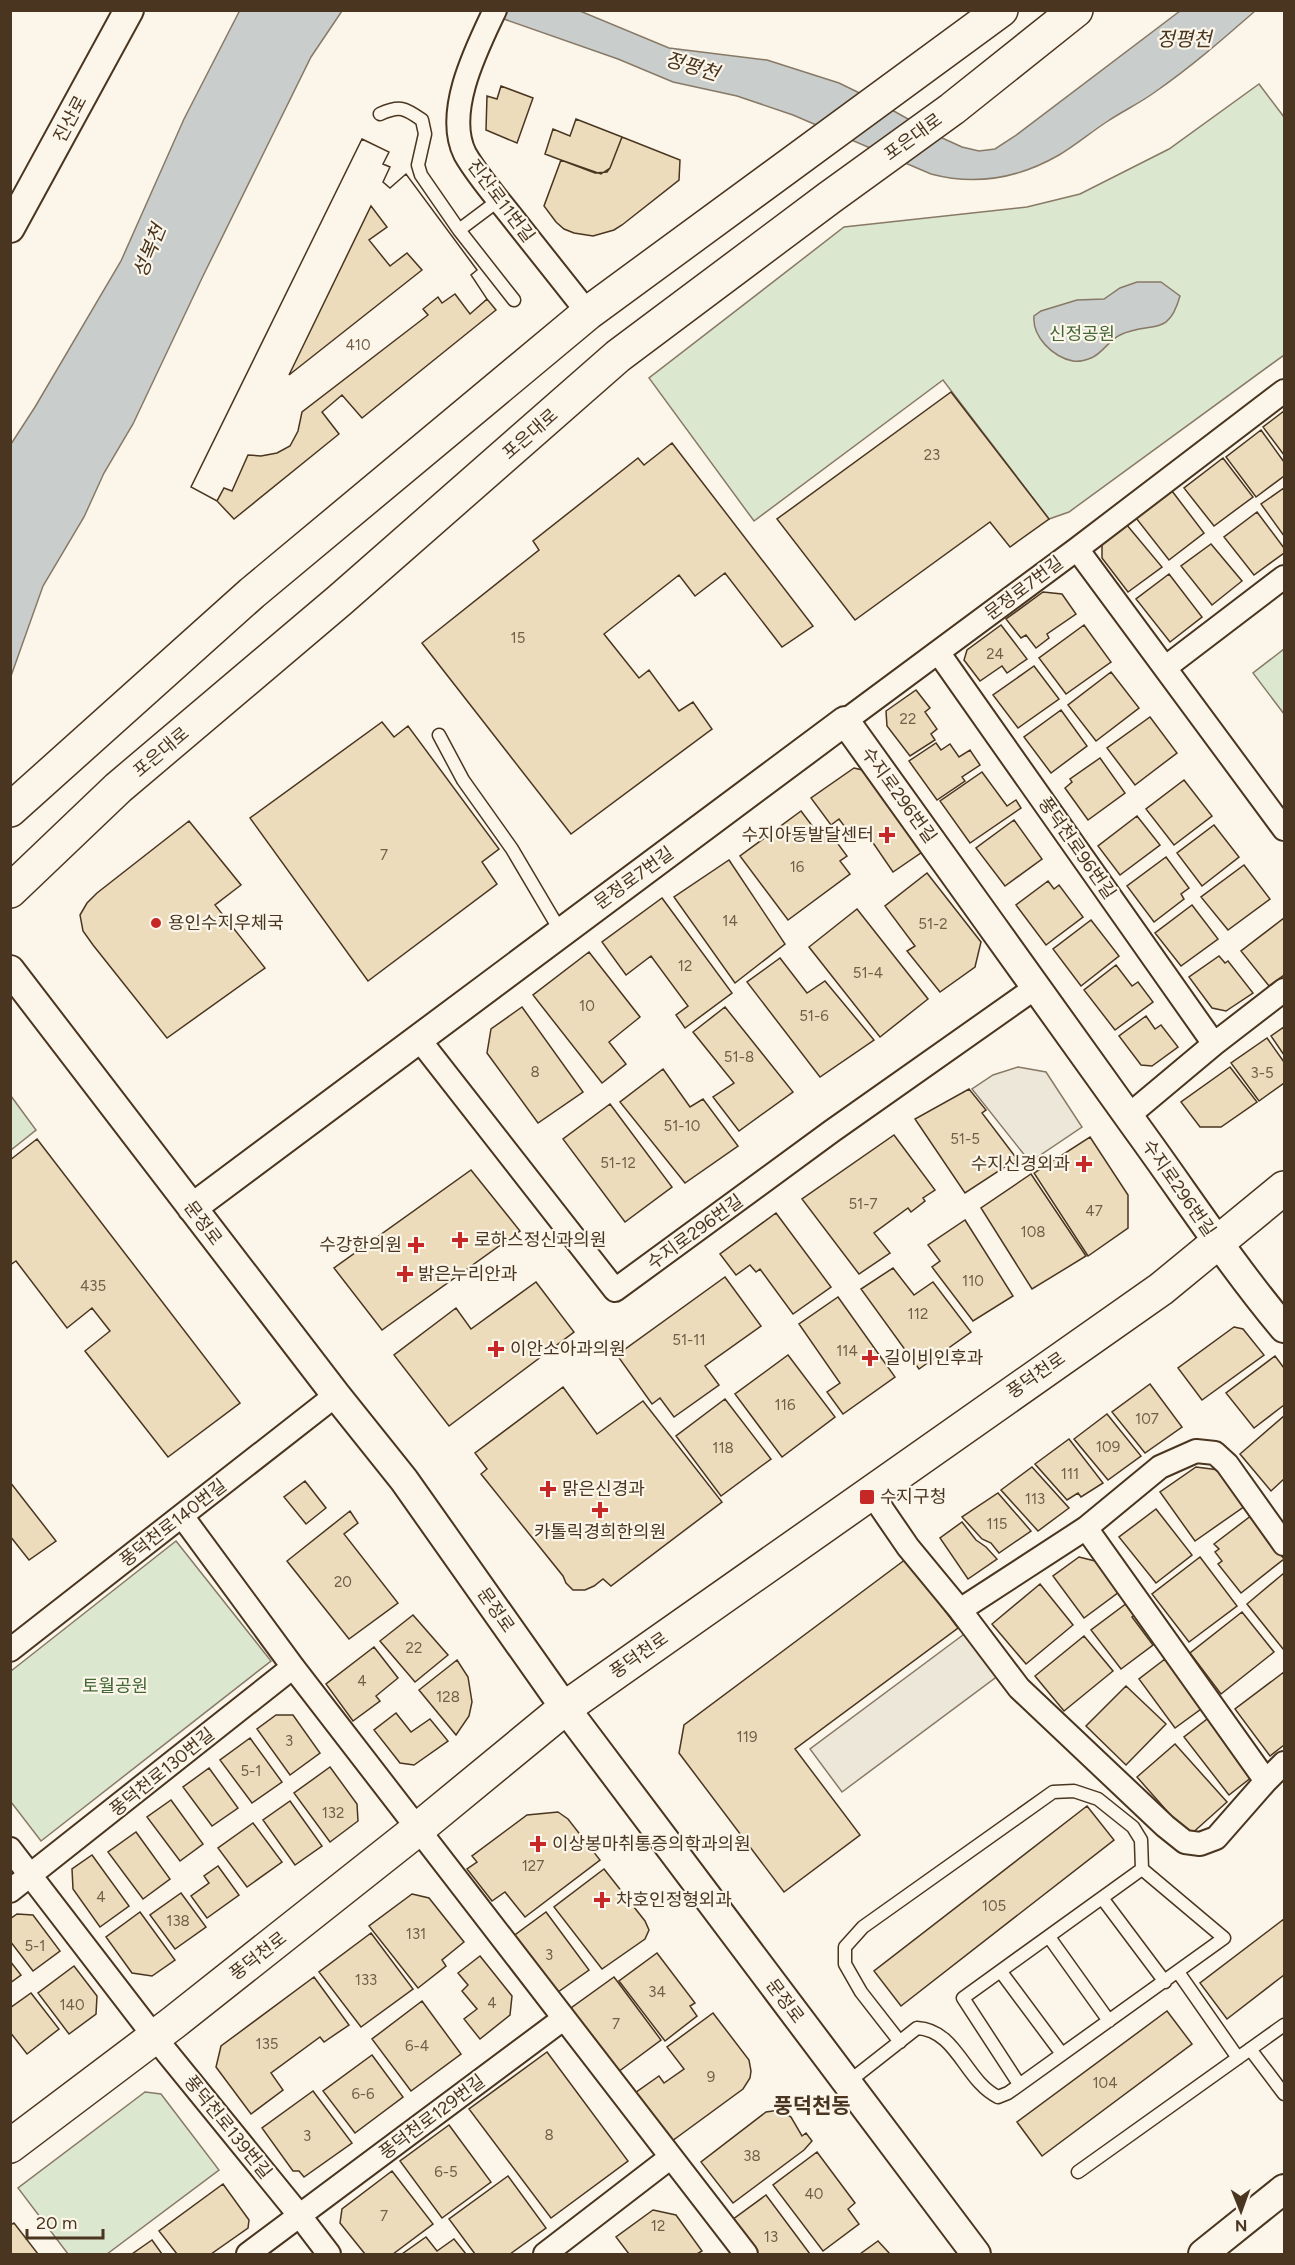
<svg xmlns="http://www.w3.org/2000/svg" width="1295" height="2265" font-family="Figtree,'Noto Sans KR',sans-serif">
  <rect width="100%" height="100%" fill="#fbf6e9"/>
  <path fill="#dce7d0" stroke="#887966" stroke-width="1.5" d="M1259 84 1284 117V355L1069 512 1049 519 943 380 754 521 649 378 844 227 1027 207 1080 194 1169 149Z
    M1284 649V714L1253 673Z
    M11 1096 36 1130 11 1150Z
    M176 1541 271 1661 41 1841 11 1802V1671Z
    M145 2092 161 2094 219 2170 107 2254H68L18 2188Z"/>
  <path fill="#ede7d9" stroke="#887966" stroke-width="1.5" d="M1018 1067 1046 1072 1082 1127 1030 1162 972 1089 993 1075Z
    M967 1632 999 1675 842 1792 810 1749Z"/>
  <path fill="#c9cecd" stroke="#887966" stroke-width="1.5" d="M240 10 342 11 311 57 203 276 133 424 104 473 84 517 43 586 11 676V444L35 407 121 261 184 119Z
    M481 11H580L669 48 767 60 839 83 876 101 940 137 962 147 979 151 995 149 1015 136 1180 11H1255C1223 39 1191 67 1155 92 1140 103 1123 111 1108 121 1091 132 1076 145 1059 155 1019 178 976 186 931 174L793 115 737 96 673 82 618 59Z
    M1137 282H1161L1180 296C1168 339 1151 320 1120 335 1109 340 1102 354 1091 358 1086 360 1078 362 1073 361 1053 357 1032 337 1034 316L1041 311 1077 300 1104 299 1120 288Z"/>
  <path fill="#ecdcbc" stroke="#4a3520" stroke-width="1.5" fill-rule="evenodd" d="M501 86 533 98 517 143 486 130 487 96 497 99Z
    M576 119 622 137 610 168 607 172 595 173 545 154 553 129 570 136Z
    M622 137 680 160 679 180 622 225 614 230 593 236 574 233 564 229 556 222 544 206 561 160 601 174 610 168Z
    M362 139 389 152 383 164 390 167 383 182 390 188 406 174 477 270 471 275 487 299 470 314 455 294 442 303 438 297 423 309 428 315 302 412 298 431 290 446 277 453 261 456 248 455 232 491 224 488 217 501 191 487ZM371 206 387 227 369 240 390 266 407 253 422 270 289 375Z
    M362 139 389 152 383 164 390 167 383 182 390 188 406 174 477 270 471 275 487 299 470 314 455 294 442 303 438 297 423 309 428 315 302 412 298 431 290 446 277 453 261 456 248 455 232 491 224 488 217 501 191 487ZM371 206 387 227 369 240 390 266 407 253 422 270 289 375Z
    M371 206 387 227 369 240 390 266 407 253 422 270 289 375Z
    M455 294 470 314 487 299 496 310 362 418 342 395 322 412 339 434 234 519 217 501 224 488 232 491 248 455 261 456 277 453 290 446 298 431 302 412 428 315 423 309 438 297 442 303Z
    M951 392 1049 519 1010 547 990 522 855 620 777 519Z
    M1284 411V455L1263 427Z
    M1261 430 1284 462V476L1256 497 1226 457Z
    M672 443 813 626 782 647 725 573 695 596 679 575 604 634 639 678 649 670 679 711 693 702 712 729 571 834 422 643 539 550 533 541 638 458 644 465Z
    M1223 458 1253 497 1214 526 1184 488Z
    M1284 488V536L1261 504Z
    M1172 491 1204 533 1169 560 1136 518Z
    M1257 512 1284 548V553L1254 575 1224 537Z
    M1126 524 1162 567 1128 592 1102 558V542Z
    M1211 544 1242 581 1212 605 1181 566Z
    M1169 574 1202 617 1170 642 1136 599Z
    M1043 592 1062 594 1076 614 1047 634 1049 638 1036 648 1026 635 1021 638 1006 619Z
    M1001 625 1027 659 1007 673 1002 666 980 681 964 660 967 650Z
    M1084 625 1111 662 1066 694 1039 658Z
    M1034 666 1059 699 1018 728 993 695Z
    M1111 672 1139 708 1096 741 1068 705Z
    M916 690 930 708 925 712 937 729 931 734 935 740 910 756 887 726 886 711Z
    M1061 710 1087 746 1051 773 1024 737Z
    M1150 717 1177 753 1135 785 1107 748Z
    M382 722 394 737 408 726 499 849 482 862 497 884 368 981 250 818Z
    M936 743 941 750 950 744 959 757 970 750 980 765 962 777 965 781 937 800 909 761Z
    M1100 758 1125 793 1088 820 1065 788 1072 782 1070 779Z
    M854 768 875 773 928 848 893 872 865 831 854 839 839 819 831 825 811 798Z
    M982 772 1007 806 1016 800 1021 808 970 843 940 801Z
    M1184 780 1212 816 1174 845 1146 809Z
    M801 811 819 835 827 829 847 856 840 861 850 874 788 920 740 856Z
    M1137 816 1160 845 1120 875 1098 846Z
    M1014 820 1042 859 1005 886 976 848Z
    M189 821 241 885 215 905 265 968 167 1038 93 945 83 931 80 915 87 903 97 893Z
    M1214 825 1239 857 1202 886 1177 853Z
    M1166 857 1189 888 1181 894 1184 899 1154 922 1127 886Z
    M729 860 785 944 735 983 674 897Z
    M1244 865 1270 899 1228 930 1201 897Z
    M927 873 981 942 975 967 940 992 907 951 915 946 885 906Z
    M1048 881 1054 889 1059 885 1083 917 1046 945 1016 905Z
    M662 898 732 993 685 1028 676 1015 688 1006 651 956 626 975 602 942Z
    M1192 905 1218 939 1181 966 1155 933Z
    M857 909 928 999 880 1037 809 947Z
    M1284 918V975L1269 986 1241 951Z
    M1091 920 1119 956 1081 986 1053 949Z
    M589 952 640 1017 609 1042 626 1064 602 1083 533 995Z
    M1219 956 1225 963 1228 961 1253 993 1226 1011 1212 1008 1189 977Z
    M780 958 807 993 825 981 874 1040 820 1077 747 982Z
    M1116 965 1132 986 1138 982 1153 1002 1115 1030 1084 990Z
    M522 1007 583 1092 538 1123 487 1053 491 1029Z
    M725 1007 793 1092 739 1131 713 1097 734 1083 693 1032Z
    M1146 1016 1155 1029 1161 1025 1178 1047 1152 1066 1141 1065 1119 1036Z
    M1284 1027V1055L1271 1036Z
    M1267 1038 1284 1062V1083L1259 1101 1231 1063Z
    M1230 1067 1257 1102 1221 1127H1200L1181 1102Z
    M663 1069 690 1107 703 1099 738 1146 685 1183 620 1102Z
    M969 1089 986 1110 982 1113 1017 1159 965 1193 915 1119Z
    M610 1104 672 1187 625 1222 563 1139Z
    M894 1135 935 1190 923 1198 925 1201 911 1212 908 1208 874 1233 890 1253 859 1274 802 1199Z
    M1090 1137 1128 1195V1228L1088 1256 1034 1173Z
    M37 1139 240 1403 168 1457 85 1351 110 1331 92 1308 67 1328 16 1261 10 1265V1160Z
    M471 1170 520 1231 382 1330 334 1268Z
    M1031 1174 1086 1256 1032 1289 981 1208Z
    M776 1213 831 1287 793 1314 760 1269 756 1272 750 1265 736 1275 720 1254Z
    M965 1220 1013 1296 973 1321 932 1267 940 1261 928 1245Z
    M893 1268 914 1295 933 1282 971 1332 919 1369 861 1289Z
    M725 1277 761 1326 705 1366 719 1385 674 1417 660 1398 652 1404 617 1355Z
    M536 1282 574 1332 449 1426 394 1355 456 1308 471 1329Z
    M838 1297 895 1377 843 1414 827 1392 840 1383 799 1324Z
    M1234 1327 1243 1329 1264 1355 1202 1400 1178 1368Z
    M788 1355 835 1417 782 1457 735 1394Z
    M1275 1356 1284 1368V1405L1254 1428 1226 1393Z
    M1150 1384 1182 1427 1145 1453 1112 1412Z
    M563 1387 597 1434 643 1401 722 1502 611 1586 603 1579 594 1586 585 1590H573L566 1583 563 1576 481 1474 487 1469 475 1453Z
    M725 1399 771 1459 721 1496 676 1436Z
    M1107 1414 1141 1456 1108 1480 1074 1439Z
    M1284 1416V1479L1271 1491 1240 1454Z
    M1069 1439 1103 1483 1081 1497 1078 1493 1067 1500 1035 1464Z
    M1032 1467 1069 1508 1038 1531 1001 1490Z
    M1196 1467 1219 1470 1245 1506 1195 1541 1160 1492Z
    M305 1481 326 1508 306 1524 284 1497Z
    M10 1482 56 1541 29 1560 10 1536Z
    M998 1493 1031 1531 999 1553 991 1543 982 1539 962 1517Z
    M1156 1509 1192 1555 1156 1583 1119 1537Z
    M350 1511 358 1523 344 1534 398 1603 349 1639 287 1561Z
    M1252 1515 1284 1559 1241 1593 1218 1564 1222 1561 1215 1552 1219 1549 1214 1544Z
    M962 1522 976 1540 986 1547 997 1559 968 1579 940 1538Z
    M1079 1557 1103 1563 1123 1589 1084 1618 1053 1576Z
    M1200 1557 1237 1606 1189 1642 1152 1594Z
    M906 1559 958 1628 795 1749 860 1835 784 1892 679 1753 684 1725Z
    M1284 1573V1648L1283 1649 1247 1604Z
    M1040 1584 1073 1625 1026 1664 992 1624Z
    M1127 1603 1136 1615 1132 1617 1153 1645 1121 1669 1091 1630Z
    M1242 1612 1274 1652 1221 1694 1190 1653Z
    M413 1615 448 1655 415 1682 380 1641Z
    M1084 1636 1113 1671 1064 1711 1035 1676Z
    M374 1647 398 1678 376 1696 380 1701 353 1721 326 1684Z
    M1165 1659 1201 1709 1175 1728 1139 1679Z
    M457 1660 468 1677 472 1702 469 1716 456 1735 419 1690Z
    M1284 1672V1745L1270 1756 1235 1709Z
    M1126 1686 1166 1724 1126 1765 1086 1726Z
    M396 1713 411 1732 430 1719 448 1741 414 1765 400 1763 374 1730Z
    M276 1715H293L320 1753 290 1775 257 1729Z
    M1211 1716 1257 1773 1229 1795 1184 1737Z
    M250 1738 282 1782 252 1803 220 1760Z
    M1175 1744 1227 1802 1189 1836 1137 1777Z
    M330 1767 357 1804 358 1821 330 1842 294 1793Z
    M209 1768 238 1808 212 1826 183 1787Z
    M171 1800 203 1844 180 1861 147 1817Z
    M290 1801 322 1846 295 1865 263 1820Z
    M1087 1806 1114 1840 901 2006 874 1971Z
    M558 1812 568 1819 600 1860 525 1917 505 1892 492 1901 467 1869 477 1862 472 1856 527 1815Z
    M253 1823 282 1862 247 1887 218 1848Z
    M136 1832 170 1879 143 1899 108 1852Z
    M92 1855 129 1906 100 1927 73 1889 72 1869Z
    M218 1866 239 1895 207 1918 191 1896 209 1883 204 1876Z
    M604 1869 645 1921 649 1930 645 1939 602 1969 554 1907Z
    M181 1893 206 1927 175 1949 150 1915Z
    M412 1894 429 1898 464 1942 442 1960 446 1966 418 1988 369 1926Z
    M140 1912 175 1960 152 1976 132 1973 106 1937Z
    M546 1912 589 1970 551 1997 508 1940Z
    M17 1914 33 1915 60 1951 33 1971 10 1941V1919Z
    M1284 1919V1975L1227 2019 1200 1983Z
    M371 1933 413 1989 361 2027 319 1972Z
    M657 1953 695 2003 690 2006 697 2016 665 2041 619 1981Z
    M480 1956 512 1996 510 2015 480 2039 464 2019 477 2009 462 1991 468 1985 458 1973Z
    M10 1961 21 1975 10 1983Z
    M74 1966 97 1996 96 2014 69 2034 38 1993Z
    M314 1977 349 2025 324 2042 320 2037 271 2073 283 2090 251 2114 216 2067 221 2046Z
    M614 1977 661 2040 618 2072 571 2008Z
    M31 1993 59 2029 27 2054 10 2032V2008Z
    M422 2001 461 2054 411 2091 372 2039Z
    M1167 2011 1192 2044 1042 2156 1017 2122Z
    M713 2013 749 2060 751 2071 750 2078 743 2089 672 2141 635 2093 659 2076 664 2083 684 2069 667 2047Z
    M547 2052 628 2161 551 2218 469 2109Z
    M372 2055 403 2097 355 2133 323 2091Z
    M313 2091 352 2143 304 2177 299 2171H293L262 2128Z
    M780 2110 791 2117 802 2136 806 2133 812 2141 804 2150 733 2203 701 2162 766 2112Z
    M449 2125 491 2182 442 2218 400 2161Z
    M817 2152 855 2203 848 2209 859 2224 823 2251 773 2185Z
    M392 2171 433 2224 393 2254H365L340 2223 342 2209Z
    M508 2176 546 2228 510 2254H475L449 2219Z
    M223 2184 249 2220 248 2228 211 2254H177L159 2231Z
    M766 2195 810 2254H758L732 2220Z
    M653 2210 676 2215 702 2251 697 2254H629L616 2237Z
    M14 2223 38 2254H10V2225Z
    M426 2237 437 2251 454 2239 466 2254H402Z
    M152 2240 162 2254H132Z
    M878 2241 890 2254H860Z"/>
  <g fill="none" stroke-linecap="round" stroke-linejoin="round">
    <g stroke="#4a3520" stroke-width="15">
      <path id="service" d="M380 114C400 105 405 108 422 120L425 134 418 165 421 175 459 230 514 300
        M459 230 499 200
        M439 735 463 780 512 849 561 932
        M1102 1898 1165 1982
        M1049 1937 1109 2021
        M1001 1972 1062 2054
        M1178 1972 1238 2058
        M1250 2049 1284 2094
        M847 2083 917 2028C957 2030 965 2081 998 2097L1008 2093 1224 1938 1142 1869 1141 1840 1133 1827 1098 1799 1074 1791 1053 1792 863 1927 845 1947V1964L861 1992 900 2042
        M1019 2084 963 1998 1142 1869
        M1078 2172 1284 2025"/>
    </g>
    <g stroke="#4a3520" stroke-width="26">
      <path id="minor" d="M495 10C477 48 444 112 465 154 477 175 493 193 508 212 535 246 561 279 588 313
        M1077 549 1284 829
        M938 652 1214 1044
        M1166 667 1284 577
        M845 721 1077 549 1284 391
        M418 1038 615 1290 832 1131 1035 988
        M1128 1116 1214 1044 1284 990
        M871 1493 908 1547 960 1610 1019 1688 1165 1826 1185 1842 1200 1844 1216 1838 1266 1781 1284 1763
        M182 1516 293 1667 746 2254
        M1086 1528 1266 1781
        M960 1610 1086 1528 1160 1467 1196 1451 1215 1453 1227 1464 1284 1544
        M10 1650 336 1395
        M10 1849 160 2044 300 2216 329 2254
        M10 1891 293 1667
        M248 2254 563 2019
        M545 2254 671 2157"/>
    </g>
    <g stroke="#4a3520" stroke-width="32">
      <path id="tertiary" d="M10 228 129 10
        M10 970 336 1395 404 1480 560 1701 976 2254
        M192 1208 845 721C944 857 1040 995 1139 1131 1187 1197 1232 1266 1284 1328
        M1203 2254 1284 2189"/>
    </g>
    <g stroke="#4a3520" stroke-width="36">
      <path id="secondary" d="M10 2146 173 2023 418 1829 565 1708 1161 1289 1284 1188"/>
    </g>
    <g stroke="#4a3520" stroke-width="36">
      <path id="primary" d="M10 810 252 593 588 313 1001 10
        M10 891 118 788 340 600 618 356 829 198 952 109 1076 10"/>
    </g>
    <use href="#service" stroke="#fbf6e9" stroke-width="12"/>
    <use href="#minor" stroke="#fbf6e9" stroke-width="22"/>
    <use href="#tertiary" stroke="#fbf6e9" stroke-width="28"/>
    <use href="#secondary" stroke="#fbf6e9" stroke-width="33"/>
    <use href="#primary" stroke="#fbf6e9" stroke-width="33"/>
  </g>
  <g fill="#c62828" stroke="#fbf6e9" stroke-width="2">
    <path d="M884 826h6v6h6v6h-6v6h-6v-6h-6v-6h6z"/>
    <circle cx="156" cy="923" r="6"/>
    <path d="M1081 1155h6v6h6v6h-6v6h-6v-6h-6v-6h6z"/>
    <path d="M457 1231h6v6h6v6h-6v6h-6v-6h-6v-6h6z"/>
    <path d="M413 1236h6v6h6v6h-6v6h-6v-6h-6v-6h6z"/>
    <path d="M402 1265h6v6h6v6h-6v6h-6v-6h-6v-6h6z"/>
    <path d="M493 1340h6v6h6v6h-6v6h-6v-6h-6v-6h6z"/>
    <path d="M867 1349h6v6h6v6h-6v6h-6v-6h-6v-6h6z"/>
    <path d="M545 1480h6v6h6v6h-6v6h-6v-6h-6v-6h6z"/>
    <rect x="859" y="1489" width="16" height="16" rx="3"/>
    <path d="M597 1501h6v6h6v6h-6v6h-6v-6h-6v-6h6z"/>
    <path d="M535 1835h6v6h6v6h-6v6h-6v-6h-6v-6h6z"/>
    <path d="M599 1891h6v6h6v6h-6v6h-6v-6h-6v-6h6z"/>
  </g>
  <g text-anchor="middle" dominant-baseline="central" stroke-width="4.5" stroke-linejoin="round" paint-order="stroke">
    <g font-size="15" fill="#725f47">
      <text x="358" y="345">410</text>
      <text x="932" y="455">23</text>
      <text x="518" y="638">15</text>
      <text x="995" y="654">24</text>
      <text x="908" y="719">22</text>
      <text x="384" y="855">7</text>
      <text x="797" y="867">16</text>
      <text x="730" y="921">14</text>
      <text x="933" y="924">51-2</text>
      <text x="685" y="966">12</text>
      <text x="868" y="973">51-4</text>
      <text x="587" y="1006">10</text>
      <text x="814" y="1016">51-6</text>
      <text x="739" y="1057">51-8</text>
      <text x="535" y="1072">8</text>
      <text x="1262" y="1073">3-5</text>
      <text x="682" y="1126">51-10</text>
      <text x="965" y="1139">51-5</text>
      <text x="618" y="1163">51-12</text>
      <text x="863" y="1204">51-7</text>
      <text x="1094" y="1211">47</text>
      <text x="1033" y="1232">108</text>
      <text x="973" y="1281">110</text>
      <text x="93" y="1286">435</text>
      <text x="918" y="1314">112</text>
      <text x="689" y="1340">51-11</text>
      <text x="847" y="1351">114</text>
      <text x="785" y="1405">116</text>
      <text x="1147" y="1419">107</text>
      <text x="1108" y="1447">109</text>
      <text x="723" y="1448">118</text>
      <text x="1070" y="1474">111</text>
      <text x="1035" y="1499">113</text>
      <text x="997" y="1524">115</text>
      <text x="343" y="1582">20</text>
      <text x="414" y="1648">22</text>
      <text x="362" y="1681">4</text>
      <text x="448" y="1697">128</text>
      <text x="747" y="1737">119</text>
      <text x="289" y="1741">3</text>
      <text x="251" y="1771">5-1</text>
      <text x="333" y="1813">132</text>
      <text x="533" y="1866">127</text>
      <text x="101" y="1897">4</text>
      <text x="994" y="1906">105</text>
      <text x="178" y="1921">138</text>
      <text x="416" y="1934">131</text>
      <text x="35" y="1946">5-1</text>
      <text x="549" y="1955">3</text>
      <text x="366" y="1980">133</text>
      <text x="657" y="1992">34</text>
      <text x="492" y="2003">4</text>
      <text x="72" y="2005">140</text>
      <text x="616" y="2024">7</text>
      <text x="267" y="2044">135</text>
      <text x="417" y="2046">6-4</text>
      <text x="711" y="2077">9</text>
      <text x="1105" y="2083">104</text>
      <text x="363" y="2094">6-6</text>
      <text x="549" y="2135">8</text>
      <text x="307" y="2136">3</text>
      <text x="752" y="2156">38</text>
      <text x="446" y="2172">6-5</text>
      <text x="814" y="2194">40</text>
      <text x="384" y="2216">7</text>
      <text x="658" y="2226">12</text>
      <text x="771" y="2237">13</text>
    </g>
    <g font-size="18" fill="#4a3520" stroke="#fbf6e9">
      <text transform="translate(70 119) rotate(-62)">진산로</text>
      <text transform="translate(913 137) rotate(-36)">포은대로</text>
      <text transform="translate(501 201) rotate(53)">진산로11번길</text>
      <text transform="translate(530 434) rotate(-41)">포은대로</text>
      <text transform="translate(1024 588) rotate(-37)">문정로7번길</text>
      <text transform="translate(161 752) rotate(-40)">포은대로</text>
      <text transform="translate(899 795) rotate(54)">수지로296번길</text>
      <text transform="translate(1077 848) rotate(55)">풍덕천로96번길</text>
      <text transform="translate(634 878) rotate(-36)">문정로7번길</text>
      <text transform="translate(1179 1188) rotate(55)">수지로296번길</text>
      <text transform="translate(203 1223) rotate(53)">문정로</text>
      <text transform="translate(695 1232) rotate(-36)">수지로296번길</text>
      <text transform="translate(1036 1375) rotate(-35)">풍덕천로</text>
      <text transform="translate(173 1523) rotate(-38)">풍덕천로140번길</text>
      <text transform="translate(496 1610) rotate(55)">문정로</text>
      <text transform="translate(639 1655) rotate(-35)">풍덕천로</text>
      <text transform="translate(162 1772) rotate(-39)">풍덕천로130번길</text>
      <text transform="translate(258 1956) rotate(-38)">풍덕천로</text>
      <text transform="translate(785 2001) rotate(53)">문정로</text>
      <text transform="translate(432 2117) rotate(-37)">풍덕천로129번길</text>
      <text transform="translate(228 2127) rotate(51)">풍덕천로139번길</text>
    </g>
    <g font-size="18" fill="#436837" stroke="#fbf6e9">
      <text x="1082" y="334">신정공원</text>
      <text x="115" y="1686">토월공원</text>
    </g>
    <g font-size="18" fill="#4a3520" stroke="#fbf6e9" text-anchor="start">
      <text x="874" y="835" text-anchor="end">수지아동발달센터</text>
      <text x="168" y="923">용인수지우체국</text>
      <text x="1070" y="1164" text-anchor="end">수지신경외과</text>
      <text x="474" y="1240">로하스정신과의원</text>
      <text x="402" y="1245" text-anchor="end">수강한의원</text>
      <text x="418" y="1274">밝은누리안과</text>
      <text x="510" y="1349">이안소아과의원</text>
      <text x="884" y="1358">길이비인후과</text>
      <text x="562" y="1489">맑은신경과</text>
      <text x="880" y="1497">수지구청</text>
      <text x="600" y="1532" text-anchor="middle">카톨릭경희한의원</text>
      <text x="552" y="1844">이상봉마취통증의학과의원</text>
      <text x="616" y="1900">차호인정형외과</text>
    </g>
    <g font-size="20" font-style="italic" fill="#4a3520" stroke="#fbf6e9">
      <text x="1184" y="39">정평천</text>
      <text transform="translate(692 66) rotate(17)">정평천</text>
      <text transform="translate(149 251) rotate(-68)">성복천</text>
    </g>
    <g font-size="21" font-weight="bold" fill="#4a3520" stroke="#fbf6e9">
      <text x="812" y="2105">풍덕천동</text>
    </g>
  </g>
  <rect width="1295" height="2265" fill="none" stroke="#4a3520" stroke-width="24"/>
  <g transform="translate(1241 2211) rotate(179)" stroke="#fbf6e9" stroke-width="4.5" paint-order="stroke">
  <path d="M0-4.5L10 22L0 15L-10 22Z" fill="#4a3520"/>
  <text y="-9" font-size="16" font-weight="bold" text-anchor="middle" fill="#4a3520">N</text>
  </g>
  <path d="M27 2229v9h76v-9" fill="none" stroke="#4a3520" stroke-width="3"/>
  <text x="36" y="2229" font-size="18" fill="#4a3520" stroke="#fbf6e9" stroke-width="4.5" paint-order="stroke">20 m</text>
</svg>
